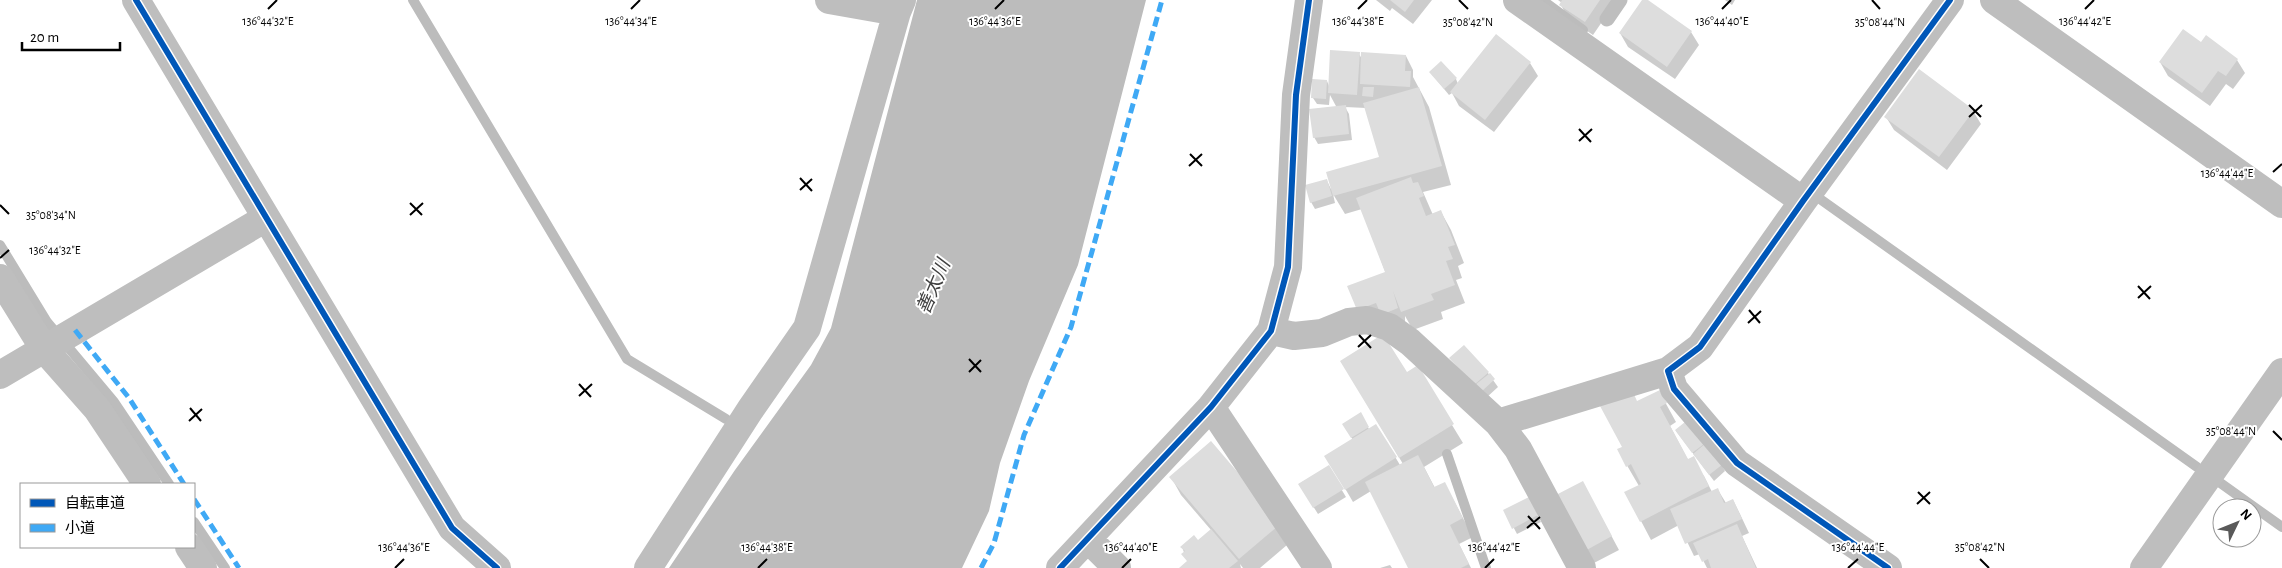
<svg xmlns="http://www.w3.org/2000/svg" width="2282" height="568" font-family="'Alegreya Sans','Noto Sans JP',sans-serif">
  <rect width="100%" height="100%" fill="#fff"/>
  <path fill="#bcbcbc" d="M917 0H1146L1078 265 1029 381 1000 463 989 511 962 568H669L735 470 811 365 831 328Z"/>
  <path fill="#0003" d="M1376 0H1432L1413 24 1392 8 1390 11Z
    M1558 0H1617L1593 35 1568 18 1561 5 1562 3Z
    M1643 0 1691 32 1699 45 1675 79 1628 47 1620 33Z
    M1725 0H1735L1732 5Z
    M2202 43 2237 60 2245 73 2233 89 2226 84 2210 106 2168 76 2160 62Z
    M1359 54 1362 59 1406 56 1413 70V77L1429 107 1451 185 1423 192 1433 215 1441 212 1451 230 1464 263 1458 266 1462 278 1456 280 1465 303 1441 312 1443 319 1413 330 1405 316V321L1389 327 1358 309 1389 282 1362 209 1345 214 1333 194 1335 203 1315 209 1311 202 1327 181 1331 189 1380 158 1366 108 1345 107 1349 114 1352 140 1318 144 1314 137 1337 108 1330 95 1329 105 1317 104 1313 98 1327 81 1329 86Z
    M1530 63 1538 76 1494 132 1459 106 1452 93 1449 95 1430 72 1456 79 1458 84Z
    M1973 111 1981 124 1947 170 1894 130 1886 117Z
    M1451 359 1488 373 1498 387 1486 398Z
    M1406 374 1452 425 1463 443 1424 467 1435 488 1445 484 1473 537 1459 544 1471 568H1409L1371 491 1353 502 1326 456 1353 440 1343 424 1360 414 1369 429 1376 425 1400 465 1403 464 1352 379Z
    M1659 391 1676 422 1670 426 1688 460 1704 476 1712 492 1718 490 1726 503 1733 500 1740 514 1749 533 1742 536 1757 568H1707L1700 554 1694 556 1679 525 1651 540 1641 521 1639 486 1618 450 1623 447 1638 403Z
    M1676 431 1707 441 1725 471 1714 481Z
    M1328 467 1346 497 1318 514 1299 484Z
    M1171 477 1246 484 1287 545 1260 568H1243L1240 564 1241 568H1181L1188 563 1182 547 1197 542 1211 530 1181 495Z
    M1590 496 1619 550 1592 564 1584 551Z
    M1532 505 1541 522 1517 534 1505 511Z
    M1390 565 1392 568H1380Z"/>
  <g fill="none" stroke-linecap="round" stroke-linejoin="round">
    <path stroke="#bcbcbc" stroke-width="10" d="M413 0 627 359 726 419
      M1542 0 1583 30
      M1820 199 2197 467
      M0 245 47 322 114 402 169 484
      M1447 454 1486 568
      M2219 482 2282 527
      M194 522 225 568"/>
  </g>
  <path fill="#ddd" d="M1390 0H1414L1405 12Z
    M1562 0H1600L1585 22 1559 5Z
    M1642 0H1648L1692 31 1667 67 1619 33Z
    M2183 29 2201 42 2206 35 2238 59 2226 76 2218 71 2202 93 2159 62Z
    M1496 34 1531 62 1485 120 1450 92Z
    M1330 50 1360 52 1357 95 1328 93Z
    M1361 52 1406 55 1405 71H1411L1410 87 1360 84Z
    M1441 61 1457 78 1444 89 1429 72Z
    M1919 69 1974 110 1939 157 1884 117Z
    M1312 79 1327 80 1326 99 1311 98Z
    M1363 87H1374L1373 97 1362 96Z
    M1419 87 1442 166 1333 196 1326 172 1379 157 1363 103Z
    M1346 105 1349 134 1313 138 1309 109Z
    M1411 177 1413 183 1418 182 1424 196 1419 198 1426 216 1441 210 1455 245 1448 247 1453 259 1446 261 1455 285 1431 294 1434 300 1401 312 1393 291 1398 308 1381 315 1376 303 1357 310 1347 286 1385 272 1356 198Z
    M1327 179 1332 196 1310 203 1305 185Z
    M1383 334 1407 372 1418 365 1454 424 1399 458 1340 361Z
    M1464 345 1489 372 1474 385 1449 358Z
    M1490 373 1495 379 1481 392 1475 385Z
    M1632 390 1637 401 1660 390 1667 403 1660 407 1688 459 1694 456 1709 486 1640 522 1624 492 1641 484 1631 464 1626 467 1617 449 1622 447 1600 406Z
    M1361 412 1369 427 1351 438 1342 424Z
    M1690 418 1708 441 1692 453 1675 430Z
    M1376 424 1397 457 1345 490 1324 456Z
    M1211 441 1246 482 1262 496 1256 500 1278 526 1239 559 1169 477Z
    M1706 443 1723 464 1709 475 1693 454Z
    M1418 455 1434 487 1445 482 1463 518 1450 525 1469 564 1461 568H1408L1365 482Z
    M1329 465 1344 489 1313 508 1298 484Z
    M1583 481 1612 536 1583 552 1554 496Z
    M1718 488 1724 503 1733 499 1742 519 1685 544 1670 509Z
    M1529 497 1538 515 1512 529 1503 510Z
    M1737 524 1756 568H1711L1708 559 1702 562 1693 543Z
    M1211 529 1238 561 1229 568H1179L1187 561 1181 554 1185 551 1180 547 1194 535 1198 540Z"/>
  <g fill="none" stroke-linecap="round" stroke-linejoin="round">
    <path stroke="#bebebe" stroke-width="15" d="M1607 19 1620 0"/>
    <path stroke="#bebebe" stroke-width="28" d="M136 0 452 528 497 568
      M829 0 897 12 902 0
      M1517 0 1803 201
      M0 278 44 349 97 409 147 484
      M1271 331 1294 336 1322 333 1349 322 1367 320 1389 327 1410 342 1498 423 1668 371
      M0 375 266 218
      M1211 407 1318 568
      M1498 423 1518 449 1582 568
      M1088 539 1117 568
      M189 547 203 568
      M648 568 750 410 807 328 897 12
      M1060 568 1211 407 1271 331 1288 267 1296 95 1309 0
      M1888 568 1737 463 1674 389 1668 371 1700 347 1803 201 1950 0
      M2144 568 2282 372"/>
    <path stroke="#bebebe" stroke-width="28" d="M1994 0 2282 204"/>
    <path stroke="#3fa9f5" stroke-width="5" stroke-dasharray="10 5" stroke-linecap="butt" d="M75 330 129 398 184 484
      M194 499 239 568
      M981 568 994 543 1024 435 1071 327 1162 0"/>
    <g stroke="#fff" stroke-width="9">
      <path id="cycleway" d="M136 0 452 528 497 568
        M1060 568 1211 407 1271 331 1288 267 1296 95 1309 0
        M1888 568 1737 463 1674 389 1668 371 1700 347 1803 201 1950 0"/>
    </g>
    <use href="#cycleway" stroke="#0057b8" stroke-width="6"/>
  </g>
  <path fill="none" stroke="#000" stroke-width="2" d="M1459 0 1468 9M1872 0 1880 9M268 9 277 0M631 9 640 0M995 9 1004 0M1358 9 1367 0M1722 9 1731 0M2085 9 2094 0M1969 105 1981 117M1969 117 1982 105M1579 129 1591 142M1579 141 1592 129M1190 154 1202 166M1189 166 1202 154M2273 172 2282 164M800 178 812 191M800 190 812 179M410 203 422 215M0 205 9 214M410 215 423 203M0 258 9 250M2138 286 2150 299M2138 298 2151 286M1749 310 1760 323M1748 323 1761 311M1359 335 1371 348M1358 347 1371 335M969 359 981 372M969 372 981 360M579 384 591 397M579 396 592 384M190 408 201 421M189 421 202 409M2273 431 2282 440M1918 492 1930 504M1917 504 1930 492M1528 516 1540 529M1527 528 1540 517M1980 559 1989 568M395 568 404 559M758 568 767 559M1122 568 1131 559M1485 568 1494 559M1848 568 1858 559"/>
  <g text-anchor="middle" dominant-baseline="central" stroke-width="4" stroke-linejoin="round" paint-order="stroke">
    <g font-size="19" font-style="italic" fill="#414141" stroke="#fff">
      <text transform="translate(934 287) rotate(-67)">善太川</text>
    </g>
  </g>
  <g font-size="12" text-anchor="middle" fill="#000" stroke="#fff" stroke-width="4" stroke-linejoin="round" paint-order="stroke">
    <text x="268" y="25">136°44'32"E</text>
    <text x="631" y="25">136°44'34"E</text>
    <text x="995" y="25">136°44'36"E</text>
    <text x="1358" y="25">136°44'38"E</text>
    <text x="1722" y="25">136°44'40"E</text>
    <text x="2085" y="25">136°44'42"E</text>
    <text x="1880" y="26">35°08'44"N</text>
    <text x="1468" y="26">35°08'42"N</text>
    <text x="2227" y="177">136°44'44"E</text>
    <text x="51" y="219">35°08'34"N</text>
    <text x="55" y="254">136°44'32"E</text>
    <text x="2231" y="435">35°08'44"N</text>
    <text x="1980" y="551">35°08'42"N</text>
    <text x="404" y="551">136°44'36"E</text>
    <text x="767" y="551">136°44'38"E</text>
    <text x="1131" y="551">136°44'40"E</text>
    <text x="1494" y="551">136°44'42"E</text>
    <text x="1858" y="551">136°44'44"E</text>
  </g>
  <rect x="20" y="483" width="175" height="65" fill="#ffffff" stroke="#999999"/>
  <rect x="30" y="499" width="25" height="8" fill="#0057b8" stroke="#999999"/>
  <text x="65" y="508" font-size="15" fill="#000000">自転車道</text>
  <rect x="30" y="524" width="25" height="8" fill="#3fa9f5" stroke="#999999"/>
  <text x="65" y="533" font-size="15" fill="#000000">小道</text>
  <g transform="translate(2237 523) rotate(47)"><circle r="24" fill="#ffffff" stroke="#999999"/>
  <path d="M0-4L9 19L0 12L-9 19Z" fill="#595959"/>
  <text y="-8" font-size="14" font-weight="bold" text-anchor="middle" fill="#000000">N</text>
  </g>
  <path d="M22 42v8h98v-8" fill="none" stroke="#000000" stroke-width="2.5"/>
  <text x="30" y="42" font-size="15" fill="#000000" stroke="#ffffff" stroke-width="4" paint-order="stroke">20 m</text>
</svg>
